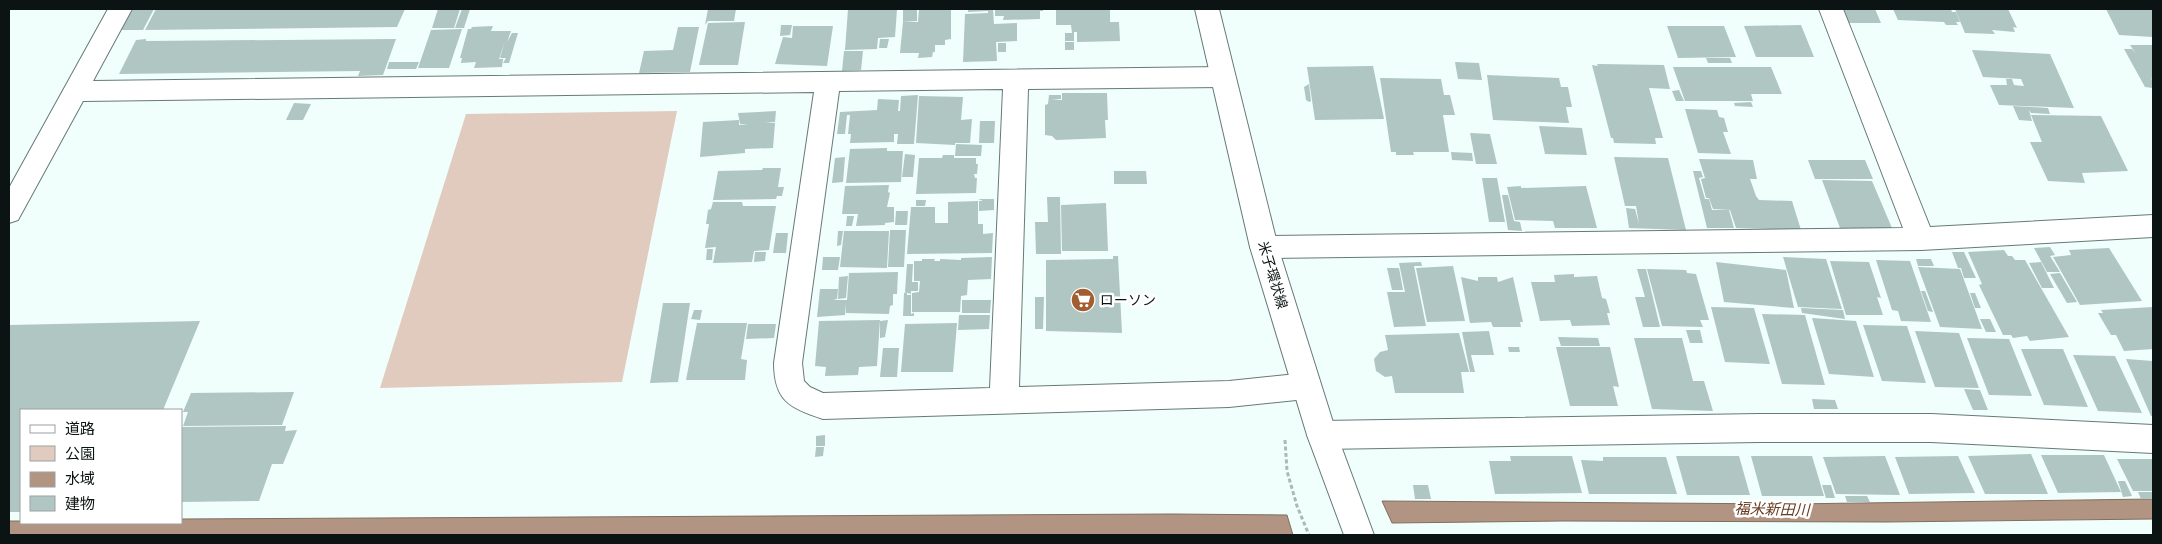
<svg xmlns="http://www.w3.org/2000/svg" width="2162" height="544" font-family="'Public Sans','Noto Sans JP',sans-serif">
  <rect width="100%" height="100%" fill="#f0fefc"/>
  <path fill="#e1cbbf" d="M677 111 622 382 380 388 466 114Z"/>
  <path fill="#b29483" stroke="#806e61" d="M2153 499V519L1886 522 1563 521 1392 523 1382 501 1789 504Z
    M1172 514 1287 515 1293 535H9V521H21V523H181V519Z"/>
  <path fill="#afc6c3" d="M133 9H154L143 30H121Z
    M156 9H405L397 27 145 30Z
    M438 9H460L454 28H432Z
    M462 9H470L464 28H455Z
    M708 9H736L734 21H708L705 25Z
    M848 9H897L895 37 878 38 877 49 845 50Z
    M903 9H917V21L903 22Z
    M919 9H951V39L945 40V45H935V52H933L932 57 918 58 919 53H900L903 22H918Z
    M968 9H993L994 24 1017 23V41L996 42 997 61 963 62 965 14 988 13V11L968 12Z
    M995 9H1043V11H1040V19L1003 20 1004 16H995Z
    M1056 9H1110V22H1119L1120 41 1077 42V32H1074V41H1065V33H1072L1071 25H1056Z
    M1843 9H1875L1881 23H1848Z
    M1893 9H1951L1952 12H1956L1960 22H1956L1958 25H1946L1944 22 1898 20Z
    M1955 9H2008L2017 28 2013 27 2015 32 1992 30 1995 34 1965 33Z
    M2106 9H2153V37L2119 35Z
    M745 22 738 65H699L708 23Z
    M781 25H792L790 35 780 36Z
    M1801 25 1814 57H1756L1744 26Z
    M493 26 491 31H511L507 42 512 33H518L509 63H503L506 58H500L505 41 499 59H503L502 67 474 68 476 62 461 63 462 58H460L468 29H471L472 27Z
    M793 26H833L827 66 775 64 783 37 792 38Z
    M1667 26H1724L1736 57 1678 58Z
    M678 27H699L690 72 639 73 644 51 673 50Z
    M462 29 449 68H418L431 30Z
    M146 39V41L396 39 383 75 358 76 360 71 119 74 136 40Z
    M880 39H889L887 48H879Z
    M1065 42H1074V50H1065Z
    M998 43H1006V52H998Z
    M2130 45H2153V81L2150 76 2153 82V88L2145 87 2124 49H2132L2136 54Z
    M1972 50 2050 54 2074 108 1999 105 1990 85H2007L2006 79H2012L2014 85 2024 86 2021 79 1983 77Z
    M844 51H863L861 70 842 71Z
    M1706 58H1730L1732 63H1708Z
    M389 62H419L416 69H387Z
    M1455 62 1479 63 1482 80 1458 79Z
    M1597 64 1664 65 1670 89 1649 88 1663 138H1655L1656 144 1614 143 1613 138H1611L1592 65 1598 66Z
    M1373 66 1384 119 1315 120 1307 67Z
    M1673 67H1771L1782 94H1751L1753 101H1685Z
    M1487 75 1559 78 1561 87H1568L1572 107H1566L1569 123 1493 120Z
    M1380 78 1441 79 1444 95H1450L1455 115H1443L1449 152H1413L1414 155H1396V152H1391Z
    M1309 84 1311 101 1309 102 1306 100 1304 87Z
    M1679 90 1684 101H1676L1672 91Z
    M1062 93H1107L1108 120H1105L1106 138 1056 140 1052 136 1045 135V105L1048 104 1049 95H1061V99L1051 100H1062Z
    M918 95 914 144H897L898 134H894V142L850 143 851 134H848L850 115H847L845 134H837L840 112 877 110 878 99 899 100 898 111H900L901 96Z
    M919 96 963 97 961 120 972 119 970 143H955V145L916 143Z
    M1751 102 1753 107 1735 106 1734 103Z
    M294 103 311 104 303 120H286Z
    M2013 106 2048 108 2050 114 2031 113 2029 110 2032 121 2019 120Z
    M1685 109 1717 110 1719 117 1724 118 1728 132H1723L1731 154 1698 153Z
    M776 111 775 122H765L775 123 773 148 745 149V153L700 157 703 122 739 120V125L748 124H740L738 113Z
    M2031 115 2101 116 2128 171 2082 173 2085 183 2048 181 2030 142H2042Z
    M980 121H995L994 143H979Z
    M1539 126 1582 128 1587 155 1545 154Z
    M1470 133 1490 134 1497 164H1476Z
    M956 144 982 145 981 156H955Z
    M887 148V151H903L901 182 846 183 850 149Z
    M1451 152 1472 153 1473 161 1452 160Z
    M905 154 915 155 913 177H902Z
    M943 155H954V158H976V164H978L977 174H974L975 178H977L976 193 916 194 919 158H942Z
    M845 157 843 182 832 183 835 158Z
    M1614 157 1668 158 1686 230 1629 228 1626 208 1635 209 1639 224 1636 206H1625Z
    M1699 159 1753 160 1757 179H1750L1756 196 1759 200 1792 201 1801 230 1736 228 1730 210 1713 209 1709 198H1706L1701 179 1705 178Z
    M1808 160H1865L1873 179H1815Z
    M763 168H781L778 187H784L782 196H777L776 199 713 200 718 171 762 170Z
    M1114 171H1146L1147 184H1114Z
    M1693 171H1701L1703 177 1699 178 1705 199H1709L1712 210H1729L1734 228H1707Z
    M1482 178H1497L1505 222H1489Z
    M1822 180 1872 181 1892 228H1840Z
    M889 185 888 192 890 193 887 207H894V222L885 223V225L856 226 858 214H842L845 186Z
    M1521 186V188L1586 186 1597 228H1555L1553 221 1515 220 1507 187Z
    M1502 195H1508L1514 221 1520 222 1522 231 1508 230Z
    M1047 197H1060L1061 254H1036L1035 222H1048Z
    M978 199H994V210L979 211V201H983Z
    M916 200H926L925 206H916Z
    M978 201V224H983V234L993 233 992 253 907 254 911 207H935V223H948V202Z
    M713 202H742L743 206H776L769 250 754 251 752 262 713 263 716 247 705 248 709 224H706L708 210 711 209Z
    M1106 203 1108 251H1062L1061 205Z
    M896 211H908L907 225H895Z
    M847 216H854L852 226H846Z
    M890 230H906L904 267H888Z
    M838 231H843L841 245 837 246Z
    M844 231H889L887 268 840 267Z
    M776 233H788L786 253H773Z
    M2050 247 2055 255 2050 256 2060 272H2047L2034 248Z
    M2109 248 2142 301 2080 305 2053 257 2071 255 2069 250Z
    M707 249H713L712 260H706Z
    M2004 250 2008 256H2012L2015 260H2025L2069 337 2030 341 2027 336 2013 338 2011 335H2003L1979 285 1982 284 1968 252Z
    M755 252H766L765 261 754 262Z
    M1952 252H1964L1976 278H1964L1961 268H1958Z
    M1113 256H1118L1122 333 1046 331V260L1113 259Z
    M823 257H840L838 270H822Z
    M992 257 991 279 968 280 967 295 961 296 960 312H912V293L919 292 920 281H914V261H922V259H935L934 261H940V259L961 260V258Z
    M1783 257 1826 259 1842 309 1798 307Z
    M1916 259H1931L1934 266H1918Z
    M1876 260 1910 261 1931 322 1901 321 1898 311 1892 310Z
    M1830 261 1869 262 1881 298 1877 297 1883 315H1846Z
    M1421 262 1422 266H1414L1426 326 1394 327 1387 292H1405L1399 263Z
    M1716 262 1786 270 1794 308 1724 302Z
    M2041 262 2054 288H2042L2029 263Z
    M907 264H913L912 282H918V291H911V294L905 292Z
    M1453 266 1465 321 1427 322 1416 268Z
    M1918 267 1960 269 1982 329 1940 327Z
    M1387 268H1399L1403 290H1392Z
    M1637 269H1646L1660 327H1643L1635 297H1645Z
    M1647 269 1686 270 1687 273 1696 274 1709 320H1700L1703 327 1662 326Z
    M898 272 897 294H893V305L890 306 889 314 846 313V304L845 315 817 317 820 289H838L837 299 833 300H847L849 273Z
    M2060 273 2077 302 2067 303 2050 274Z
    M1574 274V277L1597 276 1602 298 1606 299 1610 313H1607L1610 325 1572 326 1570 320 1540 321 1531 282H1555L1554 275Z
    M848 276 846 298 838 299 839 277Z
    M1461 277 1478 281V277H1497L1498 282 1513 277 1523 322H1520L1521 327H1493L1491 322 1470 323Z
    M1921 291H1925L1933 312 1928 311Z
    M907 292V295H911V314L914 313V316H903L904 293Z
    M1970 293H1975L1981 308H1975Z
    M1035 297H1044L1043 329H1035Z
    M962 300H991L990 313H962Z
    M663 303H690L678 382 650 383Z
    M1711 307 1754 308 1770 364 1725 362Z
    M2153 307V349L2124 351 2116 335H2111L2098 313H2103L2101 310Z
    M1801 308 1843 310 1845 319 1802 313Z
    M694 310H702L700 320 691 319Z
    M1762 314 1805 315 1825 385 1782 384Z
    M959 315H990L989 329 958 330Z
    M1812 318 1856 321 1874 377 1829 374Z
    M1980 319H1990L1996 332H1986Z
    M880 320 877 366 859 367 858 375 825 376 826 367 815 366 819 321Z
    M888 320 885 337 880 338V321Z
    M200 321 163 410H21V512H9V325Z
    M697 323H747L741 359 747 360 745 380H686Z
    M957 323 953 372H901L905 324Z
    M748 324H776L774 338 746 339Z
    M1863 325 1907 326 1926 383 1882 381Z
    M1686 330H1700L1703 343H1690Z
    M1489 331 1494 355H1471L1475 372H1470L1462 332Z
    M1915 331 1959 333 1979 388 1935 387Z
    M1459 333 1469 372H1461L1464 393H1395L1392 376 1385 377 1376 371 1374 359 1380 352 1388 350 1385 335Z
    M1558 337 1598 338 1600 346H1561Z
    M1634 338H1682L1693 381H1704L1713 411 1652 409Z
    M1967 338 2009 339 2032 396 1989 395Z
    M1508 347H1519L1520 352H1509Z
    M1556 347H1610L1619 387 1613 386 1618 406H1570Z
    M883 348H899L897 377H880Z
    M2021 349H2063L2088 407 2044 405Z
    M2073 355 2115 356 2142 413 2098 411Z
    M2126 359 2153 361V416H2151Z
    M1964 389 1980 390 1988 410H1973Z
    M294 392 282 425 183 426 188 412H183L191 393Z
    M1812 399 1835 400 1838 409H1814Z
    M286 426 285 431 297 430 283 464H272L259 501 181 502V427Z
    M825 435V446H816V436Z
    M816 447H824L823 456 815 457Z
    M2031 454 2048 494H1985L1968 456Z
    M2041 455H2104L2121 492 2058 493Z
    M1510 456H1572L1582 493 1495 494 1489 461H1511Z
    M1676 456H1739L1750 495H1687Z
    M1751 456H1812L1824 496H1762Z
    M1885 456 1900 495 1836 494 1823 457Z
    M1958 456 1975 493 1909 494 1895 457Z
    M1603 457H1666L1677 494H1589L1581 460 1603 461Z
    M2117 459H2153V491H2133Z
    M2118 481H2125L2132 496 2123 497Z
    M1413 485H1428L1431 499H1415Z
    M1822 485H1831L1835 498H1826Z
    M2138 492H2153V499H2141Z
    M1845 496H1867L1870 502H1847Z"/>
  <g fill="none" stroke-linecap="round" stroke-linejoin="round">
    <g stroke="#657a77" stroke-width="2">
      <path id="street" d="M108 9H132L93 81 1222 67 1231 70 1234 77 1231 84 1222 87 1028 89 1019 387 1229 381 1306 373 1316 377 1321 386 1316 395 1306 399 1229 407 823 419C790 408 774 401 774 363L814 92 83 101 18 220 9 223V188ZM1003 89 990 388 823 393 810 387 804 381 802 363 839 91Z
        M1819 9H1843L1930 227 2153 215V237L1921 250 1264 258 1254 255 1250 247 1254 239 1264 236 1903 228Z
        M1759 414H1931L2153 425V453L1931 442H1759L1322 449 1311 445 1307 435 1311 425 1322 421Z"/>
    </g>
    <g stroke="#657a77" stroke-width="2">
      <path id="secondary" d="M1195 9H1219L1278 247 1337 435 1374 535H1344L1307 435 1250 247Z"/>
    </g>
    <path stroke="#abb8b6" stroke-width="3" stroke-dasharray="4 2.5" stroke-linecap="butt" d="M1285 440 1287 471 1297 506 1309 535"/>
    <use href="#street" fill="#fff" fill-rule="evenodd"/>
    <use href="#secondary" fill="#fff" fill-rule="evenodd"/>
  </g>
  <defs>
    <g id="supermarket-disc" transform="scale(1.25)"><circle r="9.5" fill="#a25d31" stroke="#fff"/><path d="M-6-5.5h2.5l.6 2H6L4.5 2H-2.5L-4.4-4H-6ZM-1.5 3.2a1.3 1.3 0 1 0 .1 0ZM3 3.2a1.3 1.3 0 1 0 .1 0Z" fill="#fff"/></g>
  </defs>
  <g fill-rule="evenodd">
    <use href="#supermarket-disc" x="1083" y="300"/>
  </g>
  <g text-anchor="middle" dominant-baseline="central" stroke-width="5" stroke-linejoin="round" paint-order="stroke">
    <g font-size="14" fill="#0b1413" stroke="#fff">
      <text transform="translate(1273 275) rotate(73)">米子環状線</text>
    </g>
    <g font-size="14" fill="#0b1413" stroke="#fff" text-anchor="start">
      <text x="1100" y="300">ローソン</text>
    </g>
    <g font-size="15" font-style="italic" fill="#683c21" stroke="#fff">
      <text transform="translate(1772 509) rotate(1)">福米新田川</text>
    </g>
  </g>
  <rect width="2162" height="544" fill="none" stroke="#0b1413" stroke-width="20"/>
  <rect x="20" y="409" width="162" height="115" fill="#ffffff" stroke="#9da1a1"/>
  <rect x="30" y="425" width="25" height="8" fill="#ffffff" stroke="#9da1a1"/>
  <text x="65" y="434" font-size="15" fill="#0b1413">道路</text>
  <rect x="30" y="446" width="25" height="15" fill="#e1cbbf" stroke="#9da1a1"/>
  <text x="65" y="459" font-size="15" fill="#0b1413">公園</text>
  <rect x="30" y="472" width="25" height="15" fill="#b29483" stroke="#9da1a1"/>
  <text x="65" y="484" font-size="15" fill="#0b1413">水域</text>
  <rect x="30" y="496" width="25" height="15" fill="#afc6c3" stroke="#9da1a1"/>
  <text x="65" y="509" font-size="15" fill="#0b1413">建物</text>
</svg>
